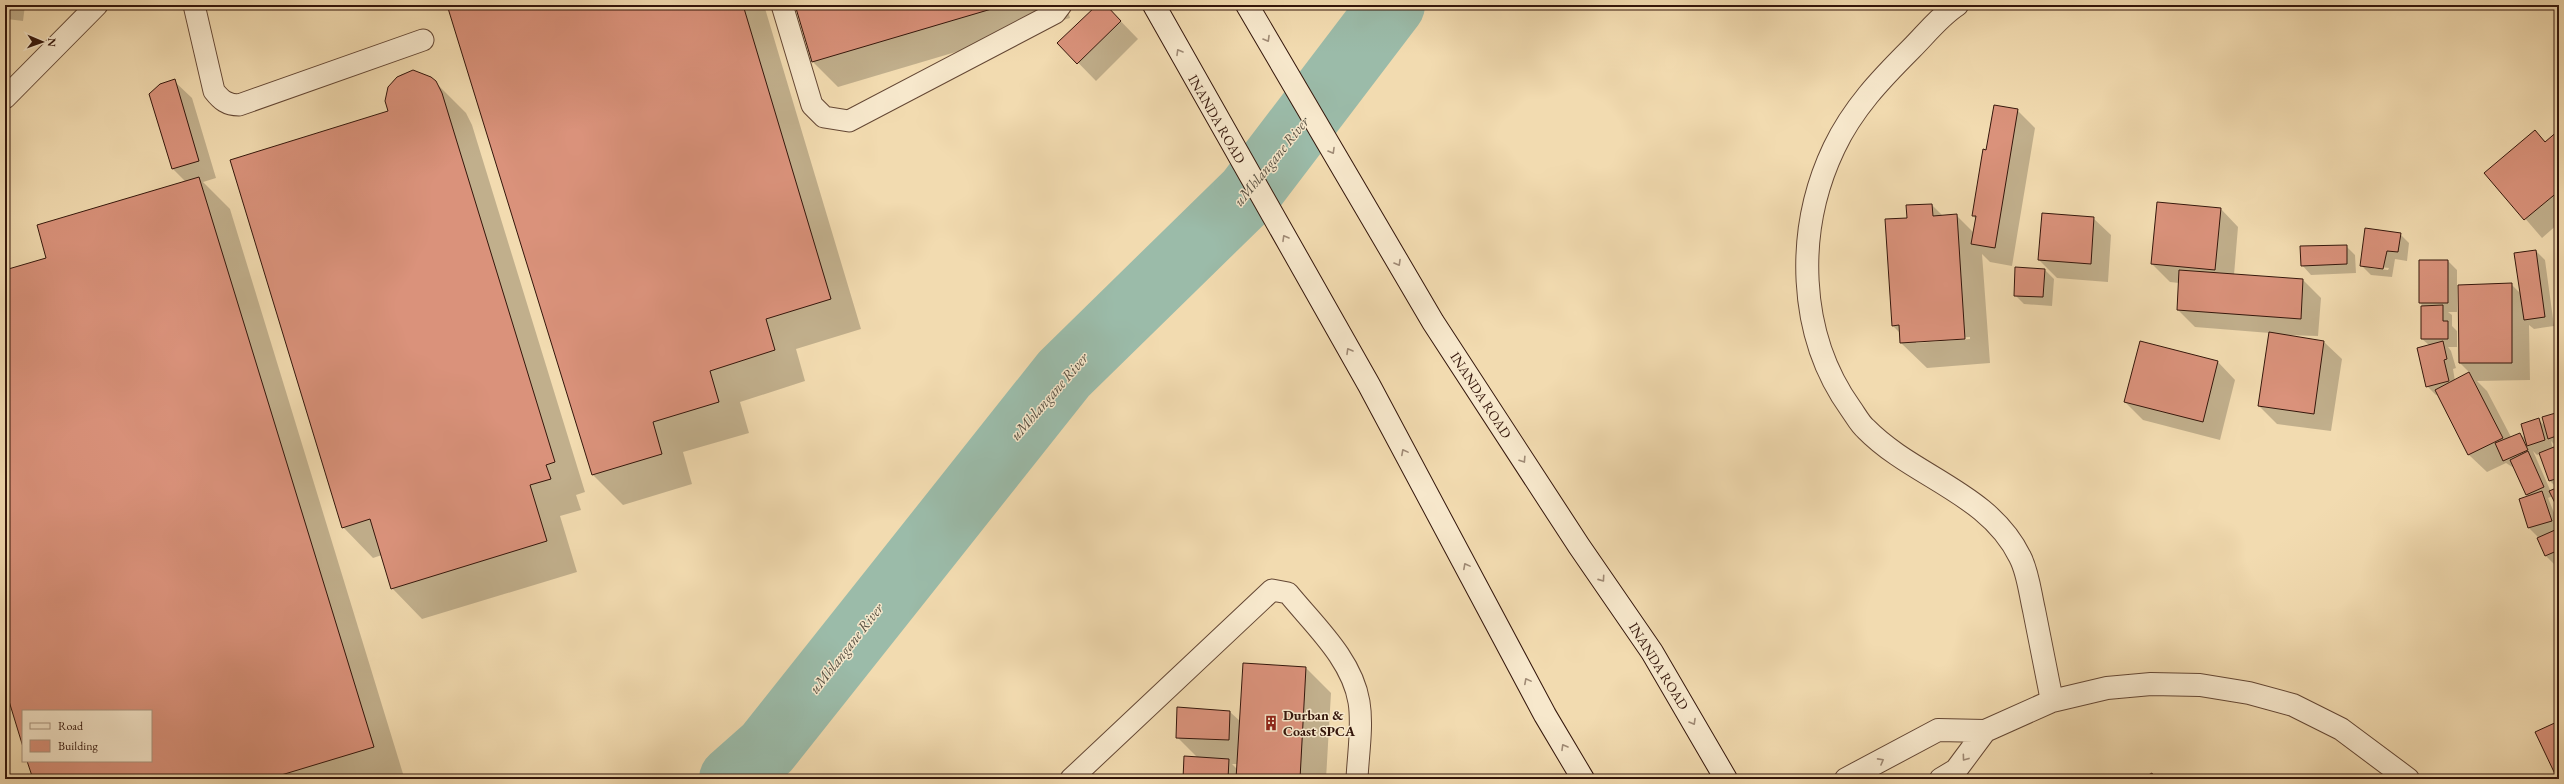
<svg xmlns="http://www.w3.org/2000/svg" width="2564" height="784" font-family="'EB Garamond',serif">
  <rect width="100%" height="100%" fill="#f2dbb0"/>
  <filter id="stains"><feTurbulence type="fractalNoise" baseFrequency=".005" numOctaves="4"/><feColorMatrix values="0 0 0 0 .2 0 0 0 0 .09 0 0 0 0 .02 0 0 0 .5 -.17"/></filter>
  <radialGradient id="worn" r=".72"><stop offset=".6" stop-color="#630" stop-opacity="0"/><stop offset="1" stop-color="#630" stop-opacity=".3"/></radialGradient>
  <path fill="#0003" fill-rule="evenodd" d="M5 5H25L23 21 7 19 5 32Z
    M448 5H764L861 329 796 349 805 381 740 402 749 433 683 452 692 484 623 505 593 475Z
    M796 5H1066L1070 18 838 87 813 62Z
    M1098 5H1105L1138 39 1096 81 1059 43Z
    M418 72 435 82 466 113 472 125 585 492 576 495 581 510 560 516 577 572 422 619 392 588 382 555 373 558 343 527 389 112 387 94 393 81 402 74Z
    M174 81 192 98 216 178 203 182 230 209 404 777 34 779 28 761H151V711H23V743L5 684V271L48 259 186 182 173 169Z
    M2017 110 2035 128 2012 266 1990 262 1982 254 1990 363 1927 368 1901 343V334L1893 326 1908 218 1932 205 1943 216 1956 215 1974 233 1976 219 1973 216 1987 151ZM1970 337V339L1916 343V341Z
    M2559 131V223L2542 238 2486 173 2535 132 2546 142Z
    M2221 209 2238 227 2234 275 2303 280 2321 298 2318 336 2284 335 2324 342 2342 359 2331 431 2277 424 2259 406 2270 333 2195 327 2178 310 2179 283 2170 282 2152 264Z
    M2093 218 2111 235 2108 282 2057 278 2039 260Z
    M2400 234 2409 243 2407 261 2395 259 2392 277 2371 275 2361 265ZM2370 266 2389 268 2388 270 2370 268Z
    M2346 246 2355 255 2356 273 2311 275 2302 265Z
    M2536 251 2545 260 2554 326 2534 329 2529 325 2530 380 2477 381 2487 391 2511 437 2520 434 2526 439 2538 419 2545 426 2559 413V509L2553 496 2548 498 2559 525V530L2555 531 2559 535V563L2555 565 2546 556 2538 537 2529 528 2520 500 2528 497 2514 468 2506 463 2487 472 2469 455 2439 395H2436L2427 386 2429 345 2422 339V305L2420 303V261H2448L2457 270V312H2448L2452 315V326L2457 331V347H2448L2451 351 2456 368 2453 369 2455 381 2470 373 2460 363 2511 284 2521 294ZM2551 441 2557 447 2553 449ZM2533 451 2537 455 2540 454 2550 481 2558 489 2551 492Z
    M2045 270 2054 279 2052 306 2024 304 2015 295Z
    M2218 362 2235 380 2220 440 2143 420 2125 402Z
    M1306 668 1331 693 1326 779H1184L1198 758 1177 737 1230 712 1241 722ZM1232 764H1238V770Z"/>
  <g fill="none" stroke-linecap="round" stroke-linejoin="round">
    <path stroke="#9bbba9" stroke-width="66" d="M732 779 767 748 1064 374 1249 193 1392 5"/>
  </g>
  <path fill="#da927b" stroke="#34160b" d="M447 5H743L831 299 766 319 775 350 710 371 719 402 653 422 662 454 592 475Z
    M795 5H1005L812 62Z
    M1097 5H1106L1121 21 1077 64 1057 43Z
    M413 70 431 77 436 81 442 93 555 462 546 465 551 479 530 485 547 541 391 589 370 519 342 528 230 160 388 111 385 101 388 87 397 77Z
    M175 79 199 161 172 169 149 94 160 84Z
    M1994 105 2018 109 1995 248 1971 244 1976 216H1972L1983 149 1986 150Z
    M2535 130 2545 142 2559 130V191L2524 220 2484 173Z
    M199 177 374 747 268 779H33L27 761H151V711H23V747L5 688V270L46 258 37 225Z
    M2157 202 2221 208 2215 270 2151 264Z
    M1932 204 1933 216 1957 214 1965 339 1900 343 1899 325 1892 326 1885 219 1907 218 1906 205Z
    M2042 213 2094 217 2091 264 2038 260Z
    M2365 228 2401 233 2398 252 2387 251 2383 269 2360 266Z
    M2347 245V264L2301 266 2300 246Z
    M2536 250 2545 317 2524 320 2514 253Z
    M2419 260H2448V303H2419Z
    M2015 267 2045 269 2043 297 2014 296Z
    M2179 270 2303 279 2301 319 2177 310Z
    M2512 283V363H2459L2458 285Z
    M2443 305V321H2448V339H2421V306Z
    M2269 332 2324 341 2314 414 2258 406Z
    M2140 341 2218 361 2203 422 2124 402Z
    M2443 341 2447 359 2444 360 2449 381 2426 387 2417 348Z
    M2469 372 2503 438 2468 455 2435 390Z
    M2559 412V435L2548 439 2542 417Z
    M2539 418 2545 440 2527 446 2521 424Z
    M2520 433 2528 450 2503 461 2495 443Z
    M2559 445V478L2549 481 2539 453Z
    M2528 451 2544 487 2526 495 2510 460Z
    M2559 487V511L2549 491Z
    M2542 491 2552 521 2528 528 2519 499Z
    M2555 530 2559 538V550L2545 556 2537 538Z
    M2559 554V565L2556 555Z
    M1243 663 1306 667 1300 779H1236Z
    M1177 707 1230 711 1229 740 1176 738Z
    M2559 721V772L2555 774 2535 732Z
    M1184 756 1229 759 1228 779H1183Z
    M2152 773 2155 779H2141Z"/>
  <g fill="none" stroke-linecap="round" stroke-linejoin="round">
    <g stroke="#644734" stroke-width="23">
      <path id="lane" d="M194 5 214 91C221 100 227 105 239 105L423 40
        M782 5 812 105 824 117 849 121 1055 13 1061 5
        M5 98 97 5
        M1071 779 1272 590 1288 593C1314 625 1352 659 1359 702 1363 726 1358 755 1357 779"/>
    </g>
    <g stroke="#644734" stroke-width="24">
      <path id="street" d="M1957 5C1940 16 1926 34 1911 49 1881 79 1853 108 1834 148 1795 230 1797 334 1851 409 1856 416 1860 424 1866 429 1913 477 1989 493 2020 557 2028 572 2030 593 2034 610 2040 640 2046 671 2052 701
        M1846 779 1938 730 1985 731 2052 701 2107 688 2151 684 2200 685 2249 693 2293 705 2341 729 2408 779
        M1941 779 1956 770 1985 731"/>
    </g>
    <g stroke="#34160b" stroke-width="24">
      <path id="secondary" d="M1154 5 1369 385 1545 715 1583 779
        M1247 5 1433 322 1579 546 1652 652 1726 779"/>
    </g>
    <use href="#lane" stroke="#f7e8cc" stroke-width="21"/>
    <use href="#street" stroke="#f7e8cc" stroke-width="22"/>
    <use href="#secondary" stroke="#f7e8cc" stroke-width="22"/>
  </g>
  <defs><path id="oneway-chevron" d="M-2-3.5L2.5 0L-2 3.5" fill="none" stroke-width="1.6" stroke-linecap="round" stroke-linejoin="round"/></defs>
  <g stroke="#9f8a75">
    <use href="#oneway-chevron" transform="translate(1267 39) rotate(60)"/>
    <use href="#oneway-chevron" transform="translate(1179 52) rotate(-120)"/>
    <use href="#oneway-chevron" transform="translate(1332 151) rotate(60)"/>
    <use href="#oneway-chevron" transform="translate(1285 238) rotate(-120)"/>
    <use href="#oneway-chevron" transform="translate(1398 263) rotate(60)"/>
    <use href="#oneway-chevron" transform="translate(1349 351) rotate(-120)"/>
    <use href="#oneway-chevron" transform="translate(1404 452) rotate(-118)"/>
    <use href="#oneway-chevron" transform="translate(1523 460) rotate(57)"/>
    <use href="#oneway-chevron" transform="translate(1466 566) rotate(-118)"/>
    <use href="#oneway-chevron" transform="translate(1602 579) rotate(55)"/>
    <use href="#oneway-chevron" transform="translate(1527 681) rotate(-118)"/>
    <use href="#oneway-chevron" transform="translate(1693 722) rotate(60)"/>
    <use href="#oneway-chevron" transform="translate(1564 747) rotate(-120)"/>
    <use href="#oneway-chevron" transform="translate(1965 758) rotate(126)"/>
    <use href="#oneway-chevron" transform="translate(1881 761) rotate(-29)"/>
  </g>
  <defs>
    <g id="building-bare" transform="scale(1.2)"><path d="M-4-6H4V6H1V3H-1V6H-4ZM-2.5-4.3h1.7v1.8h-1.7ZM.8-4.3h1.7v1.8H.8ZM-2.5-1h1.7V.8h-1.7ZM.8-1h1.7V.8H.8Z" fill="#8f2418" stroke="#f7e8cc" stroke-width="2.5" paint-order="stroke"/></g>
  </defs>
  <g fill-rule="evenodd">
    <use href="#building-bare" x="1271" y="723"/>
  </g>
  <g text-anchor="middle" dominant-baseline="central" stroke-width="3" stroke-linejoin="round" paint-order="stroke">
    <g font-size="14" fill="#34160b" stroke="#f7e8cc">
      <text transform="translate(1217 119) rotate(60)">INANDA ROAD</text>
      <text transform="translate(1481 395) rotate(57)">INANDA ROAD</text>
      <text transform="translate(1659 666) rotate(58)">INANDA ROAD</text>
    </g>
    <g font-size="14" font-weight="bold" fill="#34160b" stroke="#f7e8cc" text-anchor="start">
      <text x="1283" y="715">Durban &amp;<tspan x="1283" dy="16">Coast SPCA</tspan></text>
    </g>
    <g font-size="15" font-style="italic" fill="#585042" stroke="#f7e8cc">
      <text transform="translate(1271 161) rotate(-51)">uMhlangane River</text>
      <text transform="translate(1049 396) rotate(-49)">uMhlangane River</text>
      <text transform="translate(846 648) rotate(-52)">uMhlangane River</text>
    </g>
  </g>
  <rect width="2564" height="784" fill="none" stroke="#f2dbb0" stroke-width="20"/>
  <rect x="6" y="6" width="2552" height="772" fill="none" stroke="#34160b" stroke-width="2"/>
  <rect x="10" y="10" width="2544" height="764" fill="none" stroke="#34160b"/>
  <rect x="22" y="710" width="130" height="52" fill="#f7e8cc" stroke="#a9947f"/>
  <rect x="30" y="723" width="20" height="6" fill="#f7e8cc" stroke="#a9947f"/>
  <text x="58" y="730" font-size="12" fill="#34160b">Road</text>
  <rect x="30" y="740" width="20" height="12" fill="#da927b" stroke="#a9947f"/>
  <text x="58" y="750" font-size="12" fill="#34160b">Building</text>
  <g transform="translate(42 42) rotate(92)" stroke="#f7e8cc" stroke-width="3" paint-order="stroke">
  <path d="M0-3L7 15L0 10L-7 15Z" fill="#34160b"/>
  <text y="-6" font-size="11" font-weight="bold" text-anchor="middle" fill="#34160b">N</text>
  </g>
  <rect width="100%" height="100%" filter="url(#stains)"/>
  <rect width="100%" height="100%" fill="url(#worn)"/>
</svg>
